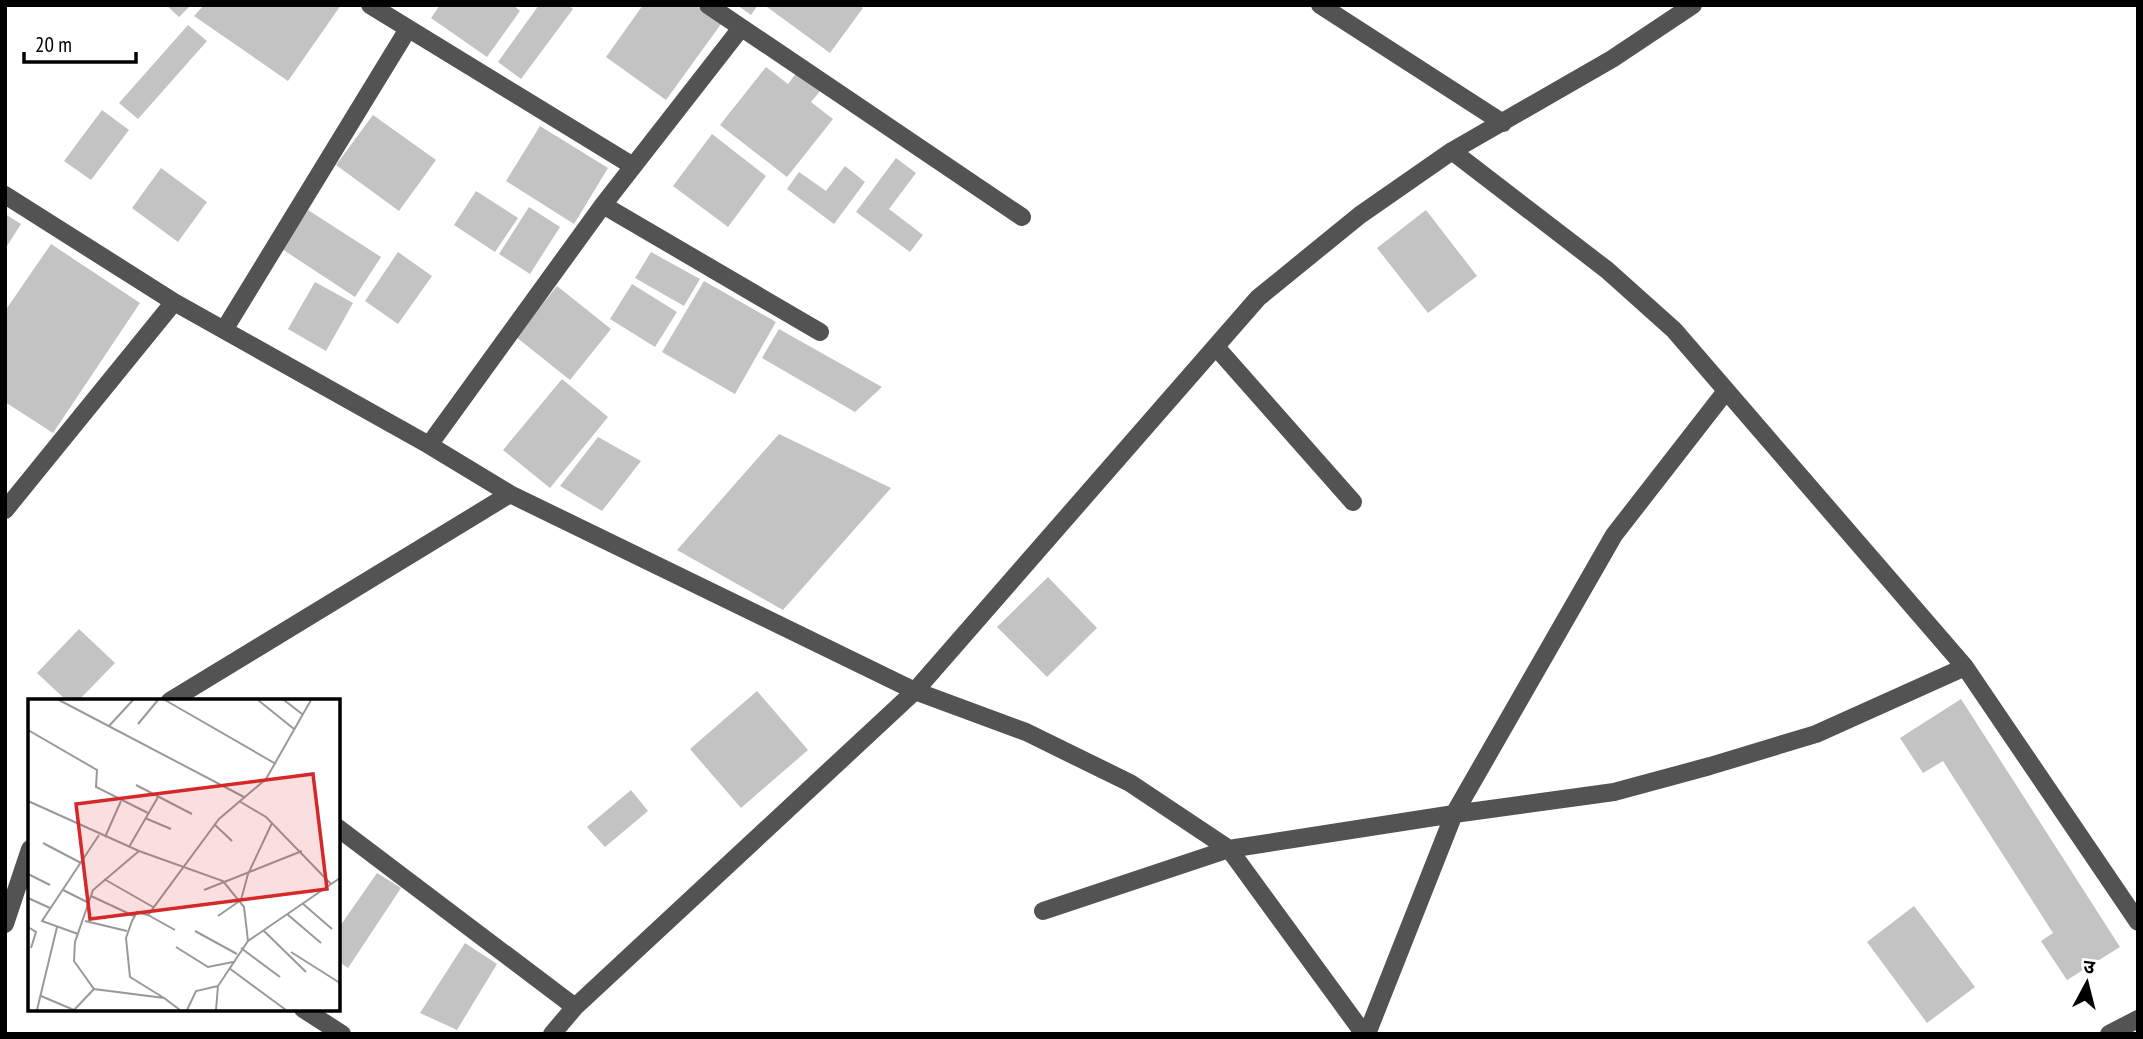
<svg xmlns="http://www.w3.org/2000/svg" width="2143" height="1039" font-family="'PT Sans Narrow','Noto Sans Devanagari',sans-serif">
  <rect width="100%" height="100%" fill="#fff"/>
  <path fill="#c3c3c3" d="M166 5H191L179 17Z
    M204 5H341L288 81 194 16Z
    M440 5H513L520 11 487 57 431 18Z
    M539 5H568L573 9 521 79 498 62Z
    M643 5H695L721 24 666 100 606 57Z
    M737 5H758L751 15Z
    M769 5H858L863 8 830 53 767 7Z
    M188 25 207 41 138 119 119 103Z
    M766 67 788 84 797 72 821 90 811 102 833 119 787 177 720 125Z
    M102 110 129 130 91 180 64 161Z
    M373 115 436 160 399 211 336 165Z
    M540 126 608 168 574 224 506 181Z
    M712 134 766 176 728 227 673 186Z
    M896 158 916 173 889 209 923 235 910 252 856 212Z
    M845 166 865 182 834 224 787 189 799 172 826 191Z
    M161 168 207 202 178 242 132 208Z
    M476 191 518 218 495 252 454 225Z
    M529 207 560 227 530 274 499 254Z
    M308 210 381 257 355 297 282 249Z
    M1426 210 1477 276 1428 313 1377 248Z
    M5 214 21 224 5 249Z
    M51 244 140 303 53 433 5 402V311Z
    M398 252 432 276 398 324 365 301Z
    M651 252 700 279 684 306 635 278Z
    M704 281 776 322 735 394 662 352Z
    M315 282 353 303 326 351 288 329Z
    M632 284 677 312 655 347 610 319Z
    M557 286 611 329 570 380 516 337Z
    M779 329 882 387 855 412 762 358Z
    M562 379 608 417 550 488 503 450Z
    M779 434 891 488 783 610 677 550Z
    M598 437 641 461 602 511 560 486Z
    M1048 577 1097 628 1047 677 997 627Z
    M79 629 115 663 78 701H67L37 673Z
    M757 691 808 750 741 808 690 749Z
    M1961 699 2120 947 2067 980 2041 941 2053 933 1943 761 1923 773 1900 738Z
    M631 790 648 811 605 847 587 827Z
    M377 873 401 888 348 968 338 961V929Z
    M1914 906 1975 987 1927 1023 1867 942Z
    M465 943 497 964 457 1030 420 1013Z"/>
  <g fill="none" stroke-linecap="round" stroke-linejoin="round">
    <path stroke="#535353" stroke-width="18" d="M370 5 633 166
      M708 5 1022 217
      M1320 5 1503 123
      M1452 151 1607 270 1674 330 1965 667 2138 922
      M5 195 174 302 429 445 510 494 915 691 1026 732 1130 783 1229 849 1364 1034
      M603 205 820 332
      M224 330 408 29
      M1216 347 1353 502
      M429 445 603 205 741 28
      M5 510 174 302
      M170 701 510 494
      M338 828 575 1007
      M1043 911 1229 849 1454 814 1614 792 1710 766 1816 734 1965 667
      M5 924 30 849
      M303 1009 342 1034
      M552 1034 575 1007 915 691 1258 298 1360 215 1452 151 1612 59 1693 5
      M1367 1034 1454 814 1614 535 1726 391
      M2109 1034 2138 1019"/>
  </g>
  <g transform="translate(28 699)">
    <rect width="312" height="312" fill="#fff"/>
    <path fill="none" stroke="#999" stroke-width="2" d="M31 1 216 98M137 1 248 65M230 1 266 30M256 1 274 15M110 25 130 1M81 27 105 1M0 31 69 71 68 88 120 114M108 86 164 115M0 102 111 152 195 182 216 208 220 242M211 102 238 118 303 185M117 119 143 130M187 126 204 142M77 138 93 102M15 144 53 164M101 148 130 98M111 152 65 191 47 243 46 262 66 290 136 299 152 311M0 175 22 186M76 180 125 208M35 191 61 204M176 191 274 152M63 197 106 217M0 199 22 209M274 204 304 230M259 215 293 244M120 216 147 231M190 217 213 201 220 175 244 124M57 222 99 232M0 228 8 233 3 249M167 232 209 255M236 232 278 273M50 235 14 222 71 136M148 248 180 268 205 263M213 249 252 278M263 253 312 284M201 269 258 311M13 297 46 311 66 290M136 299 102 278 98 239 104 222 109 213 120 216 191 120 238 80 283 1M9 311 29 228M159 311 168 292 190 287M188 311 190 287 220 242 312 179"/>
    <path fill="#d62828" fill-opacity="0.15" stroke="#d62828" stroke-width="3.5" d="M285 75 299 190 62 220 48 105Z"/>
    <rect width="312" height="312" fill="none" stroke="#000" stroke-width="3.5"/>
  </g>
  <rect width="2143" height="1039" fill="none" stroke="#000000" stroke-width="14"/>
  <g transform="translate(2087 983) rotate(7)" stroke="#ffffff" stroke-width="5" paint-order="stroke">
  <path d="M0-5L12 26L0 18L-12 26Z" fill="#000000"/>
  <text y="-10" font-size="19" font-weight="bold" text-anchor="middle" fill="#000000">उ</text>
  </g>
  <path d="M24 52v10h112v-10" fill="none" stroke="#000000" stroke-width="3.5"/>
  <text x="35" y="52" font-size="21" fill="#000000" stroke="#ffffff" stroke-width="5" paint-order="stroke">20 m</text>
</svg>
